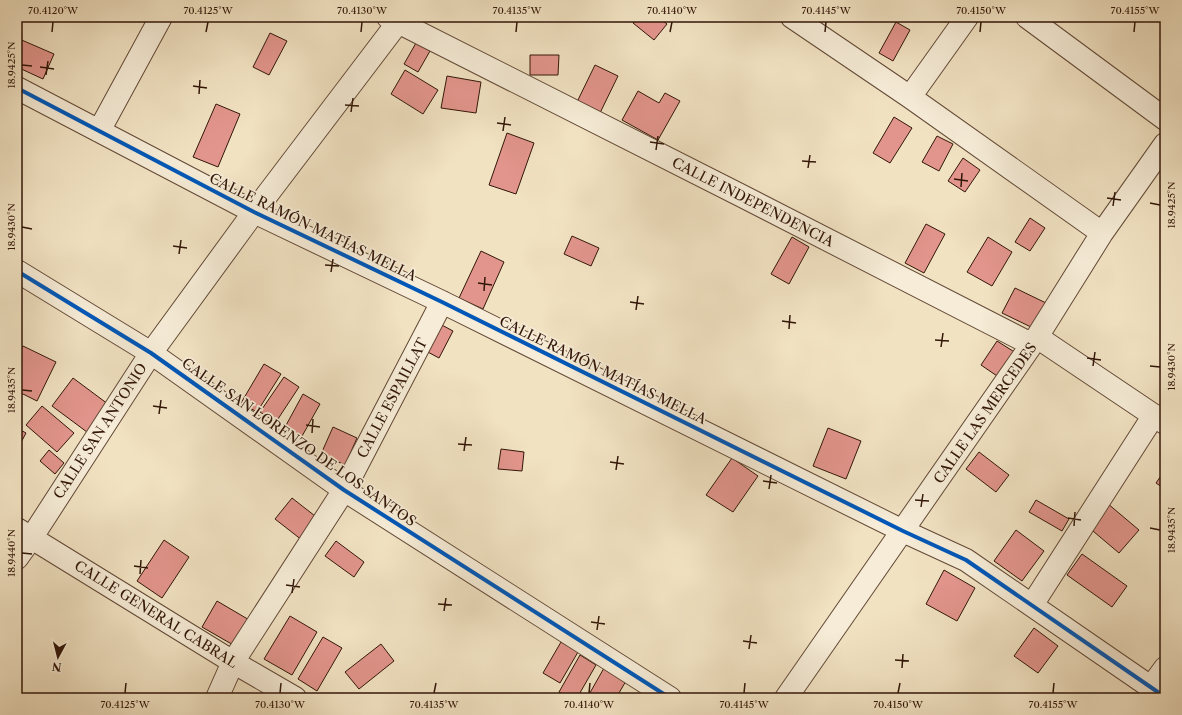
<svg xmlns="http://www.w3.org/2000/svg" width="1182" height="715" font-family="'Libre Caslon Text',serif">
  <rect width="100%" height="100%" fill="#f1e2c2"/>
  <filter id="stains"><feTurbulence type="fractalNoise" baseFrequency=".005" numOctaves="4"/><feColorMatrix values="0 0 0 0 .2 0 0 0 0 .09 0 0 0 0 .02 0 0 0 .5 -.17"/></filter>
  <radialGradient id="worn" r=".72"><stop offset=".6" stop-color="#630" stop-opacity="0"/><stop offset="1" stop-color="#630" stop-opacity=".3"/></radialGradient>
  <path fill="#e2958c" stroke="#321608" d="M638 17H658L667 24 654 40 633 23Z
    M896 22 910 30 893 61 879 53Z
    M270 33 287 41 269 75 253 67Z
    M17 38 54 54 43 79 17 67Z
    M416 43 430 51 418 72 404 64Z
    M530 55H559L558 75H530Z
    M595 65 618 76 599 115 576 104Z
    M405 70 438 90 423 114 391 94Z
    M447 76 481 82 476 113 441 108Z
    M638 91 659 103 665 93 680 101 658 140 622 120Z
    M216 104 240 114 218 167 193 157Z
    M894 117 912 128 890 163 873 153Z
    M507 133 534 143 516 194 489 185Z
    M937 136 953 144 939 171 922 162Z
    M963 158 980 170 965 192 948 181Z
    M1030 218 1045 228 1030 251 1015 242Z
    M926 224 945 234 924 273 905 263Z
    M572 236 599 248 591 266 564 254Z
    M792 237 809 247 789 284 771 274Z
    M988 237 1012 252 992 286 967 272Z
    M481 251 504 262 483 309 459 298Z
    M1015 288 1046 303 1033 328 1002 313Z
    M438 323 453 331 439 358 424 350Z
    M997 341 1016 353 1000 378 981 365Z
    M23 346 56 362 37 401 17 391V358Z
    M264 364 281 374 257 412 241 403Z
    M284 377 299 387 276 422 260 412Z
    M73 378 112 407 91 435 52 406Z
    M303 394 320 404 301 438 284 429Z
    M42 406 74 433 57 452 26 425Z
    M333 427 357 438 345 465 321 454Z
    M17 428 26 433 17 450Z
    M828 428 861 441 846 479 813 466Z
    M501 449 524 452 522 471 498 469Z
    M49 450 64 463 55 474 40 461Z
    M979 452 1009 475 996 492 966 469Z
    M732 458 758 476 733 512 706 495Z
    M1165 470V489L1156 483Z
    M292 498 324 523 307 544 275 519Z
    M1036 500 1069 519 1062 531 1029 512Z
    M1107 503 1139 530 1119 553 1087 526Z
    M1016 530 1044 551 1022 581 994 561Z
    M164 540 189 557 162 598 137 581Z
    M336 541 364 562 354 577 325 556Z
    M1082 554 1127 586 1112 607 1067 575Z
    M944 570 975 588 957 621 926 604Z
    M217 601 251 621 235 646 202 627Z
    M290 616 317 632 292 675 264 659Z
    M1034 628 1058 646 1038 673 1014 656Z
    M323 637 342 648 317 691 298 679Z
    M561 642 578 652 560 683 543 673Z
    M381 644 394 661 359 689 345 672Z
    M580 655 596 665 577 698H570L559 692Z
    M604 668 626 681 616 698H587Z"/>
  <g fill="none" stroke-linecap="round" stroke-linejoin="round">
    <g stroke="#624936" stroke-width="24">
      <path id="minor" d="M388 17 742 196 1031 344
        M792 17 910 97 1102 233
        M1027 17 1165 119
        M17 88 254 212 442 302 903 531 966 560 1165 697
        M910 97 967 17
        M99 131 161 17
        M17 271 151 353 344 490 670 698
        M1037 337 1165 423
        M17 529 233 662 295 698
        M17 558 32 537 151 353 254 212 402 17
        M1032 605 1154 415
        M1151 687 1165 668
        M217 698 233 662 344 490 442 302
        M786 698 1037 337 1102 233 1165 144"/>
    </g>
    <use href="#minor" stroke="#f6ecd7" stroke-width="22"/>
    <g stroke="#f6ecd7" stroke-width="6">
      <path id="cycleway" d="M17 88 254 212 442 302 903 531 966 560 1165 697
        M17 271 151 353 344 490 670 698"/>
    </g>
    <use href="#cycleway" stroke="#0057b8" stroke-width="4"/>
  </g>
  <path fill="none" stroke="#321608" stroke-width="1.5" d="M52 32 53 22M206 32 208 22M361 32 362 22M516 32 517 22M670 32 672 22M825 32 826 22M980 32 981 22M1134 32 1135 22M22 65 32 66M40 67 54 69M46 75 48 61M193 86 207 88M199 94 200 80M345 105 359 106M351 112 353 98M497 123 511 125M503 131 505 117M650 142 664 144M656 150 658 136M802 161 816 162M808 168 810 155M954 179 968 181M961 187 962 173M1107 198 1121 200M1150 203 1160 205M1113 206 1115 192M22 227 32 229M173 246 187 248M179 254 181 240M325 265 339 266M331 272 333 259M478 283 492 285M484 291 485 277M630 302 644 304M636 310 638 296M782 321 796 323M789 329 790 315M935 340 949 341M941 347 943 333M1087 358 1101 360M1093 366 1095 352M1150 366 1160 367M22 390 32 391M153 406 167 408M159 414 161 400M306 425 320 427M312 433 313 419M458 444 472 445M464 451 466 437M610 462 624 464M616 470 618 456M763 481 777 483M769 489 771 475M915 500 929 501M921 507 923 494M1068 518 1081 520M1074 526 1075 512M1150 528 1160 530M22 553 32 554M134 566 148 568M140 574 141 560M286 585 300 587M292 593 294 579M438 604 452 605M444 611 446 598M591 622 605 624M597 630 599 616M743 641 757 643M749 649 751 635M895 660 909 661M902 668 903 654M125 693 126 683M280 693 281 683M434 693 436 683M589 693 590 683M744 693 745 683M898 693 900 683M1053 693 1054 683"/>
  <g text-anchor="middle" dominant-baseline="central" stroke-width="3.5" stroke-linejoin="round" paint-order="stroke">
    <g font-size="14" fill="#321608" stroke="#f6ecd7">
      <text transform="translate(753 202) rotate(27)">CALLE INDEPENDENCIA</text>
      <text transform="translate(313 227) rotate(26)">CALLE RAMÓN MATÍAS MELLA</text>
      <text transform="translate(603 370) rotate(26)">CALLE RAMÓN MATÍAS MELLA</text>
      <text transform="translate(392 398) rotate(-62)">CALLE ESPAILLAT</text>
      <text transform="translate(985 413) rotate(-55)">CALLE LAS MERCEDES</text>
      <text transform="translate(100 431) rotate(-57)">CALLE SAN ANTONIO</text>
      <text transform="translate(299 442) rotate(35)">CALLE SAN LORENZO DE LOS SANTOS</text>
      <text transform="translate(156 614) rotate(32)">CALLE GENERAL CABRAL</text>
    </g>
  </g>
  <rect width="1182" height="715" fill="none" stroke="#f1e2c2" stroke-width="44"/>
  <g transform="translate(58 657) rotate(187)" stroke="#f6ecd7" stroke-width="3" paint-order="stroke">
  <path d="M0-3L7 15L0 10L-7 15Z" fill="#321608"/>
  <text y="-6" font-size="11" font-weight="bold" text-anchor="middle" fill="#321608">N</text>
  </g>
  <rect x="22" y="22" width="1138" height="671" fill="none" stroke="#321608" stroke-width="1.5"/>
  <g font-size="10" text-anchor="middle" fill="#321608">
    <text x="53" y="14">70.4120°W</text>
    <text x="208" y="14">70.4125°W</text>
    <text x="362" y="14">70.4130°W</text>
    <text x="517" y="14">70.4135°W</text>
    <text x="672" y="14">70.4140°W</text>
    <text x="826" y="14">70.4145°W</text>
    <text x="981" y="14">70.4150°W</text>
    <text x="1135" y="14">70.4155°W</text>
    <text transform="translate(11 65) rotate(-90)" y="4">18.9425°N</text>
    <text transform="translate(1171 205) rotate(-90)" y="4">18.9425°N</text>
    <text transform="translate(11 227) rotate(-90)" y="4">18.9430°N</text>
    <text transform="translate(1171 367) rotate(-90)" y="4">18.9430°N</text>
    <text transform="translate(11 390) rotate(-90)" y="4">18.9435°N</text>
    <text transform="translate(1171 530) rotate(-90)" y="4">18.9435°N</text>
    <text transform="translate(11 553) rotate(-90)" y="4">18.9440°N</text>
    <text x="125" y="708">70.4125°W</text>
    <text x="280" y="708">70.4130°W</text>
    <text x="434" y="708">70.4135°W</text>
    <text x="589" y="708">70.4140°W</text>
    <text x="744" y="708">70.4145°W</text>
    <text x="898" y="708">70.4150°W</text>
    <text x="1053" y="708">70.4155°W</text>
  </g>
  <rect width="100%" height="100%" filter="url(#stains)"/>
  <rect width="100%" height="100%" fill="url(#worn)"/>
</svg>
